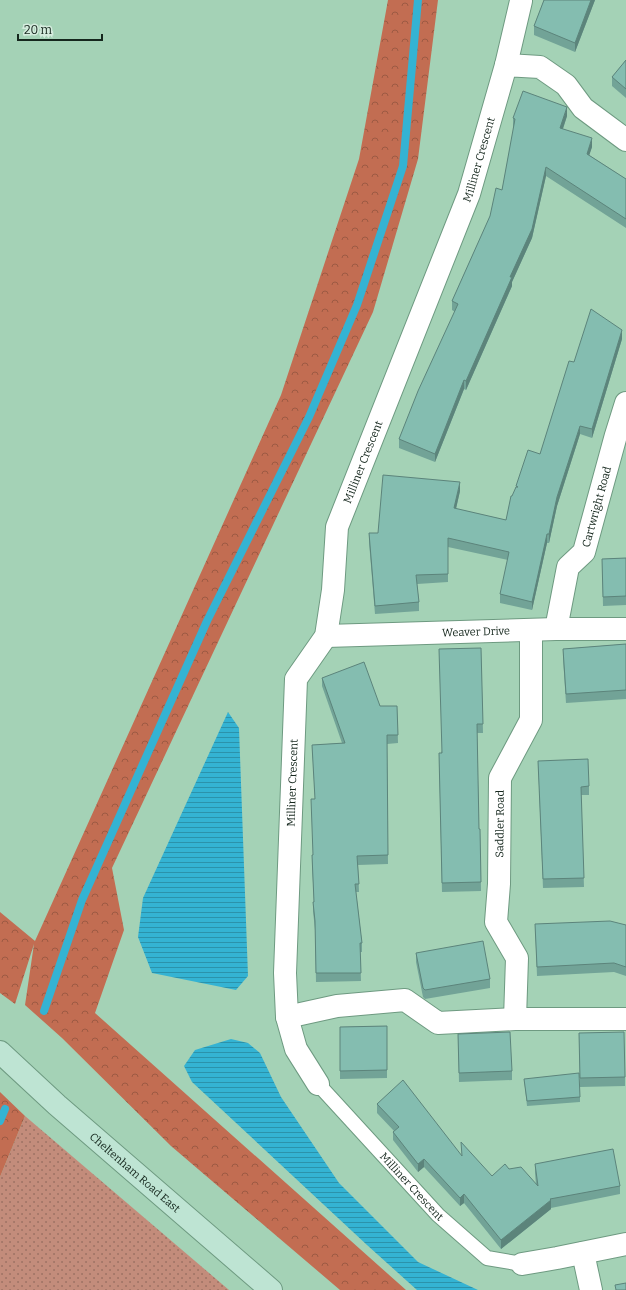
<svg xmlns="http://www.w3.org/2000/svg" width="626" height="1290" font-family="Bitter,serif">
  <defs>
    <pattern id="grass-dots" width="8" height="8" patternUnits="userSpaceOnUse"><rect width="8" height="8" fill="#c38c7b"/><path d="M2 2h.1M6 6h.1" fill="none" stroke="#9d7264" stroke-width="1.8" stroke-linecap="round"/></pattern>
    <pattern id="forest-crowns" width="20" height="18" patternUnits="userSpaceOnUse"><rect width="20" height="18" fill="#c26d52"/><path d="M2 6a3 3 0 1 1 6 0M12 15a3 3 0 1 1 6 0" fill="none" stroke="#9c5a43"/></pattern>
    <pattern id="water-rules" width="6" height="5" patternUnits="userSpaceOnUse"><rect width="6" height="5" fill="#34b3d3"/><path d="M0 2.5h6" fill="none" stroke="#2b92ab"/></pattern>
  </defs>
  <rect width="100%" height="100%" fill="#a4d2b6"/>
  <path fill="url(#grass-dots)" d="M25 1116 229 1290H0V1177Z"/>
  <path fill="url(#forest-crowns)" d="M388 0H438L418 159 373 312 112 868 124 930 95 1013 406 1290H340L171 1146 62 1038 25 1005 34 944 15 1004 0 993V912L35 941 281 395 359 159Z
    M0 1092 25 1116 0 1177Z"/>
  <path fill="url(#water-rules)" d="M228 712 239 728 248 976 236 990 152 973 138 937 143 898Z
    M231 1039 248 1043 260 1053 281 1097 339 1183 418 1262 478 1290H417L367 1245 192 1082 184 1066 195 1050Z"/>
  <g fill="none" stroke-linecap="round" stroke-linejoin="round">
    <path stroke="#34b3d3" stroke-width="8" d="M44 1011 82 900 207 621 309 417 357 305 403 166 418 0
      M0 1121 5 1109"/>
    <g stroke="#6e9a81" stroke-width="16">
      <g id="service">
        <path id="s1" d="M318 1084 438 1215 487 1258 522 1264"/>
      </g>
    </g>
    <g stroke="#6e9a81" stroke-width="24">
      <g id="minor">
        <path d="M506 65 521 1"/>
        <path id="s2" d="M556 629 568 567 584 552 616 435 626 403"/>
        <path id="s3" d="M326 636 556 629H626"/>
        <path d="M287 1017 337 1006 405 1000 438 1023 515 1019H626"/>
        <path id="s4" d="M515 1019 517 958 496 922 499 884 500 778 531 720V630"/>
        <path id="s5" d="M318 1084 296 1049 287 1017 285 973 296 679 326 636 333 590 337 527 469 194 506 65 540 67 566 85 583 108 626 140"/>
        <path d="M583 1253 591 1290"/>
        <path d="M522 1264 557 1258 626 1244"/>
      </g>
    </g>
    <g stroke="#6e9a81" stroke-width="24">
      <g id="secondary">
        <path id="s6" d="M0 1052 57 1105 271 1290"/>
      </g>
    </g>
    <use href="#service" stroke="#fff" stroke-width="14"/>
    <use href="#minor" stroke="#fff" stroke-width="22"/>
    <use href="#secondary" stroke="#bee4d3" stroke-width="22"/>
  </g>
  <path fill="#72a397" d="M544 0H595L575 52 534 35V26Z
    M626 60V98L612 86V77Z
    M567 116 563 129 592 147 589 155 626 179V228L546 176 532 238 512 282V286L466 390 464 389 435 462 399 448V439L455 312 452 310V301L502 190 514 128 513 127V118Z
    M622 339 592 438 580 434 557 506 549 543H547L532 610 500 603V594L508 560 448 547V582L417 584 419 602V611L375 614 369 542V533H378L460 491 456 509 506 520 516 486 540 454 574 362Z
    M626 558V605L603 606 602 559Z
    M626 644V699L566 703 563 658V649Z
    M481 648 483 733H477L479 829H480L481 891 442 892 439 753H441Z
    M322 678 380 706H397L398 743 387 744 388 864 358 865 359 892H356L362 943V952H360L361 981 316 982 315 930 313 911V902H314L312 864V855H313L315 799 312 745 342 743 322 686Z
    M538 761 589 786V795H581L584 887 543 888Z
    M535 924 626 925V976L614 972 537 976Z
    M416 953 490 979V988L425 999 423 997 416 962Z
    M387 1026V1078L340 1079V1027Z
    M579 1033 625 1077V1086L580 1087Z
    M458 1034 512 1071V1080L459 1082Z
    M524 1079 580 1097V1102L527 1106Z
    M377 1104 461 1156 492 1176 509 1169 536 1185 535 1173V1164L620 1186V1194L551 1208V1209L501 1249 464 1203 460 1206 424 1167 418 1172 393 1140V1132L394 1131 377 1113Z"/>
  <path fill="#5c847b" d="M591 0H595L575 52V43Z
    M567 107V116L560 137V128Z
    M592 138V147L587 162V154Z
    M546 167V176L532 238 512 282V286L466 390V381L510 277Z
    M622 330V339L592 438V429Z
    M464 380V389L435 462V454Z
    M580 426V434L557 506 549 543V534L557 497Z
    M460 482V491L454 517V508Z
    M547 534V543L532 610V602Z
    M424 1159V1167L418 1172V1164Z
    M464 1194V1203L460 1206V1198Z
    M551 1200V1209L501 1249V1240Z"/>
  <path fill="#84bdb0" stroke="#5c847b" d="M544 0H591L575 43 534 26Z
    M626 60V89L612 77Z
    M523 91 567 107 560 128 592 138 587 154 626 179V219L546 167 532 229 510 277H512L466 381 464 380 435 454 399 439 418 391 458 304 452 301 490 216 496 188 502 190 515 119 513 118Z
    M591 309 622 330 592 429 580 426 557 497 549 534H547L532 602 500 594 509 552 448 538V574L416 575 419 602 375 606 369 533H378L383 475 460 482 454 508 506 520 511 496H512L516 487H518L516 486 528 450 540 454 569 361 574 362Z
    M626 558V596L603 597 602 559Z
    M626 644V690L566 694 563 649Z
    M481 648 483 724H477L479 829H480L481 882 442 883 439 753H442L439 649Z
    M364 662 380 706H397L398 735H387L388 855 357 856 359 884H355L362 943H360L361 973H316L315 921 313 902H314L312 855H313L311 799H315L312 745 345 743 322 678Z
    M588 759 589 786 581 787 584 878 543 879 538 761Z
    M610 921 626 925V967L614 963 537 967 535 924Z
    M483 941 490 979 425 990 423 988 416 953Z
    M387 1026V1070L340 1071V1027Z
    M510 1032 512 1071 459 1073 458 1034Z
    M624 1032 625 1077 580 1078 579 1033Z
    M579 1073 580 1097 527 1101 524 1079Z
    M403 1080 462 1156 461 1142 492 1176 505 1164 509 1169 521 1167 538 1186 535 1164 613 1149 620 1186 550 1199 551 1200 501 1240 464 1194 460 1198 424 1159 418 1164 393 1132 399 1127 377 1104Z
    M626 1283V1290H616L615 1285Z"/>
  <g text-anchor="middle" dominant-baseline="central" stroke-width="3" stroke-linejoin="round" paint-order="stroke">
    <g font-size="11" fill="#15271d" stroke="#d5ecde">
      <text stroke="none"><textPath href="#s5" startOffset="969">Milliner Crescent</textPath></text>
      <text stroke="none"><textPath href="#s5" startOffset="645">Milliner Crescent</textPath></text>
      <text stroke="none"><textPath href="#s2" startOffset="132">Cartwright Road</textPath></text>
      <text stroke="none"><textPath href="#s3" startOffset="150">Weaver Drive</textPath></text>
      <text stroke="none"><textPath href="#s5" startOffset="309">Milliner Crescent</textPath></text>
      <text stroke="none"><textPath href="#s4" startOffset="201">Saddler Road</textPath></text>
      <text stroke="none"><textPath href="#s6" startOffset="181">Cheltenham Road East</textPath></text>
      <text stroke="none"><textPath href="#s1" startOffset="139">Milliner Crescent</textPath></text>
    </g>
  </g>
  <path d="M18 34v6h84v-6" fill="none" stroke="#15271d" stroke-width="2"/>
  <text x="24" y="34" font-size="12" fill="#15271d" stroke="#d5ecde" stroke-width="3" paint-order="stroke">20 m</text>
</svg>
